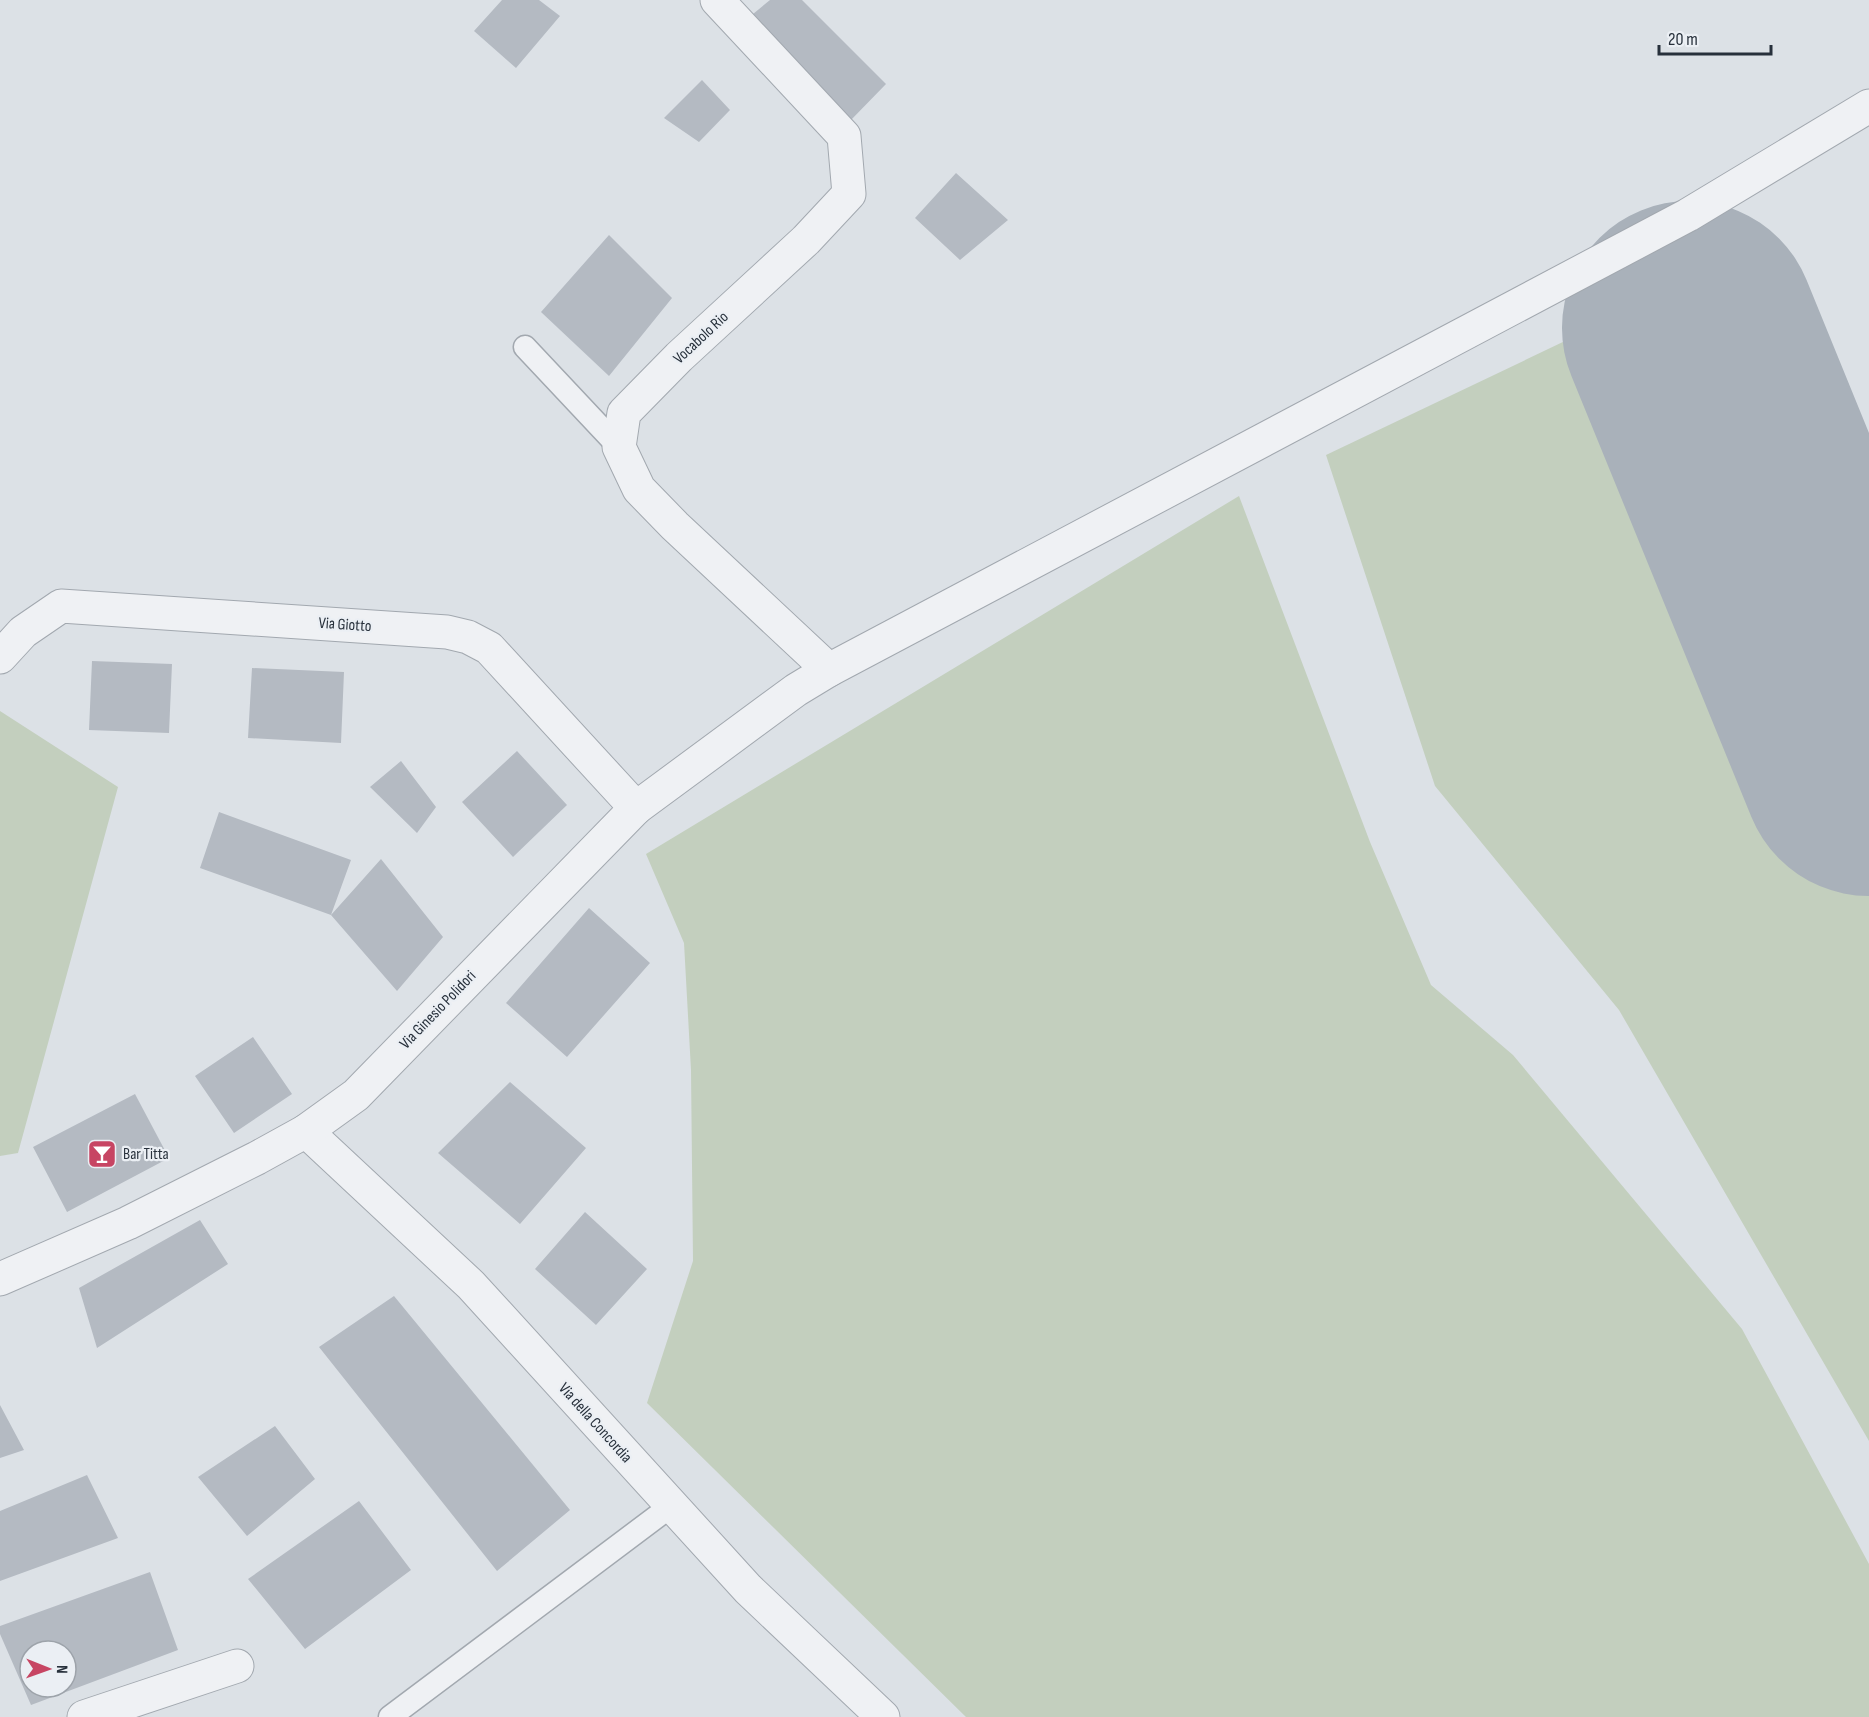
<svg xmlns="http://www.w3.org/2000/svg" width="1869" height="1717" font-family="'Sofia Sans Condensed',sans-serif">
  <rect width="100%" height="100%" fill="#dce1e6"/>
  <path fill="#c3cfbe" d="M1735 260 1869 586V1441L1619 1010 1435 786 1326 455Z
    M1239 496 1370 842 1431 985 1513 1055 1742 1329 1869 1564V1717H966L647 1403 693 1261 691 1070 684 943 646 854Z
    M0 711 118 787 18 1153 0 1156Z"/>
  <g fill="none" stroke-linecap="round" stroke-linejoin="round">
    <path stroke="#a9b1ba" stroke-width="254" d="M1689 328 1869 769"/>
  </g>
  <path fill="#b4bac2" fill-rule="evenodd" d="M502 0H539L560 16 516 68 474 31Z
    M770 0H802L886 84 850 121 742 23Z
    M702 80 730 110 699 142 664 118Z
    M956 173 1008 220 960 260 915 218Z
    M609 235 672 298 609 376 541 312Z
    M92 661 172 664 169 733 89 730Z
    M252 668 344 672 341 743 248 738Z
    M517 751 567 805 513 857 462 802Z
    M401 761 436 807 417 833 370 787Z
    M219 812 351 860 331 915 200 868Z
    M381 859 443 937 397 991 331 915Z
    M589 908 650 963 567 1057 506 1003Z
    M253 1037 292 1094 234 1133 195 1076Z
    M510 1082 586 1148 520 1224 438 1153Z
    M135 1094 169 1158 67 1212 33 1147Z
    M585 1212 647 1269 596 1325 535 1269Z
    M200 1220 228 1264 97 1348 79 1288Z
    M394 1296 570 1510 497 1571 319 1347Z
    M0 1405 24 1450 0 1458Z
    M275 1426 315 1479 247 1536 198 1477Z
    M87 1475 118 1538 0 1581V1511Z
    M359 1501 411 1570 305 1649 248 1579Z
    M150 1572 178 1650 31 1705 0 1634V1626ZM30 1651H66V1687H30Z"/>
  <g fill="none" stroke-linecap="round" stroke-linejoin="round">
    <g stroke="#a2a8af" stroke-width="25">
      <path id="service" d="M525 347 619 447
        M390 1717 671 1506"/>
    </g>
    <g stroke="#a2a8af" stroke-width="35">
      <path id="minor" d="M717 0 844 136 849 194 806 240 679 357 624 413 619 447 639 489 675 526 829 670
        M0 657 23 632 61 606 447 632 468 637 489 648 636 808
        M306 1131 471 1285 748 1589 883 1717
        M84 1717 237 1666"/>
    </g>
    <g stroke="#a2a8af" stroke-width="35">
      <path id="tertiary" d="M0 1279 128 1223 257 1158 306 1131 356 1095 636 808 796 690 829 670 1688 215 1869 106"/>
    </g>
    <use href="#service" stroke="#eff1f4" stroke-width="22"/>
    <use href="#minor" stroke="#eff1f4" stroke-width="33"/>
    <use href="#tertiary" stroke="#eff1f4" stroke-width="33"/>
  </g>
  <defs>
    <g id="bar-square" transform="scale(1.5)"><rect x="-9" y="-9" width="18" height="18" rx="4" fill="#c74563" stroke="#ebeff4"/><path d="M-6-5H6L.8 .8V4.5H3.5V6h-7V4.5H-.8V.8Z" fill="#fff"/></g>
  </defs>
  <g fill-rule="evenodd">
    <use href="#bar-square" x="102" y="1154"/>
  </g>
  <g text-anchor="middle" dominant-baseline="central" stroke-width="4.5" stroke-linejoin="round" paint-order="stroke">
    <g font-size="16" fill="#27303b" stroke="#ebeff4">
      <text transform="translate(701 338) rotate(-43)">Vocabolo Rio</text>
      <text transform="translate(345 625) rotate(4)">Via Giotto</text>
      <text transform="translate(438 1010) rotate(-46)">Via Ginesio Polidori</text>
      <text transform="translate(595 1423) rotate(48)">Via della Concordia</text>
    </g>
    <g font-size="16" fill="#27303b" stroke="#ebeff4" text-anchor="start">
      <text x="123" y="1154">Bar Titta</text>
    </g>
  </g>
  <g transform="translate(48 1669) rotate(91)"><circle r="28" fill="#ebeff4" stroke="#9da3aa" stroke-width="1.5"/>
  <path d="M0-4.5L10 22L0 15L-10 22Z" fill="#c74563"/>
  <text y="-9" font-size="16" font-weight="bold" text-anchor="middle" fill="#27303b">N</text>
  </g>
  <path d="M1659 45v9h112v-9" fill="none" stroke="#27303b" stroke-width="3"/>
  <text x="1668" y="45" font-size="18" fill="#27303b" stroke="#ebeff4" stroke-width="4.5" paint-order="stroke">20 m</text>
</svg>
